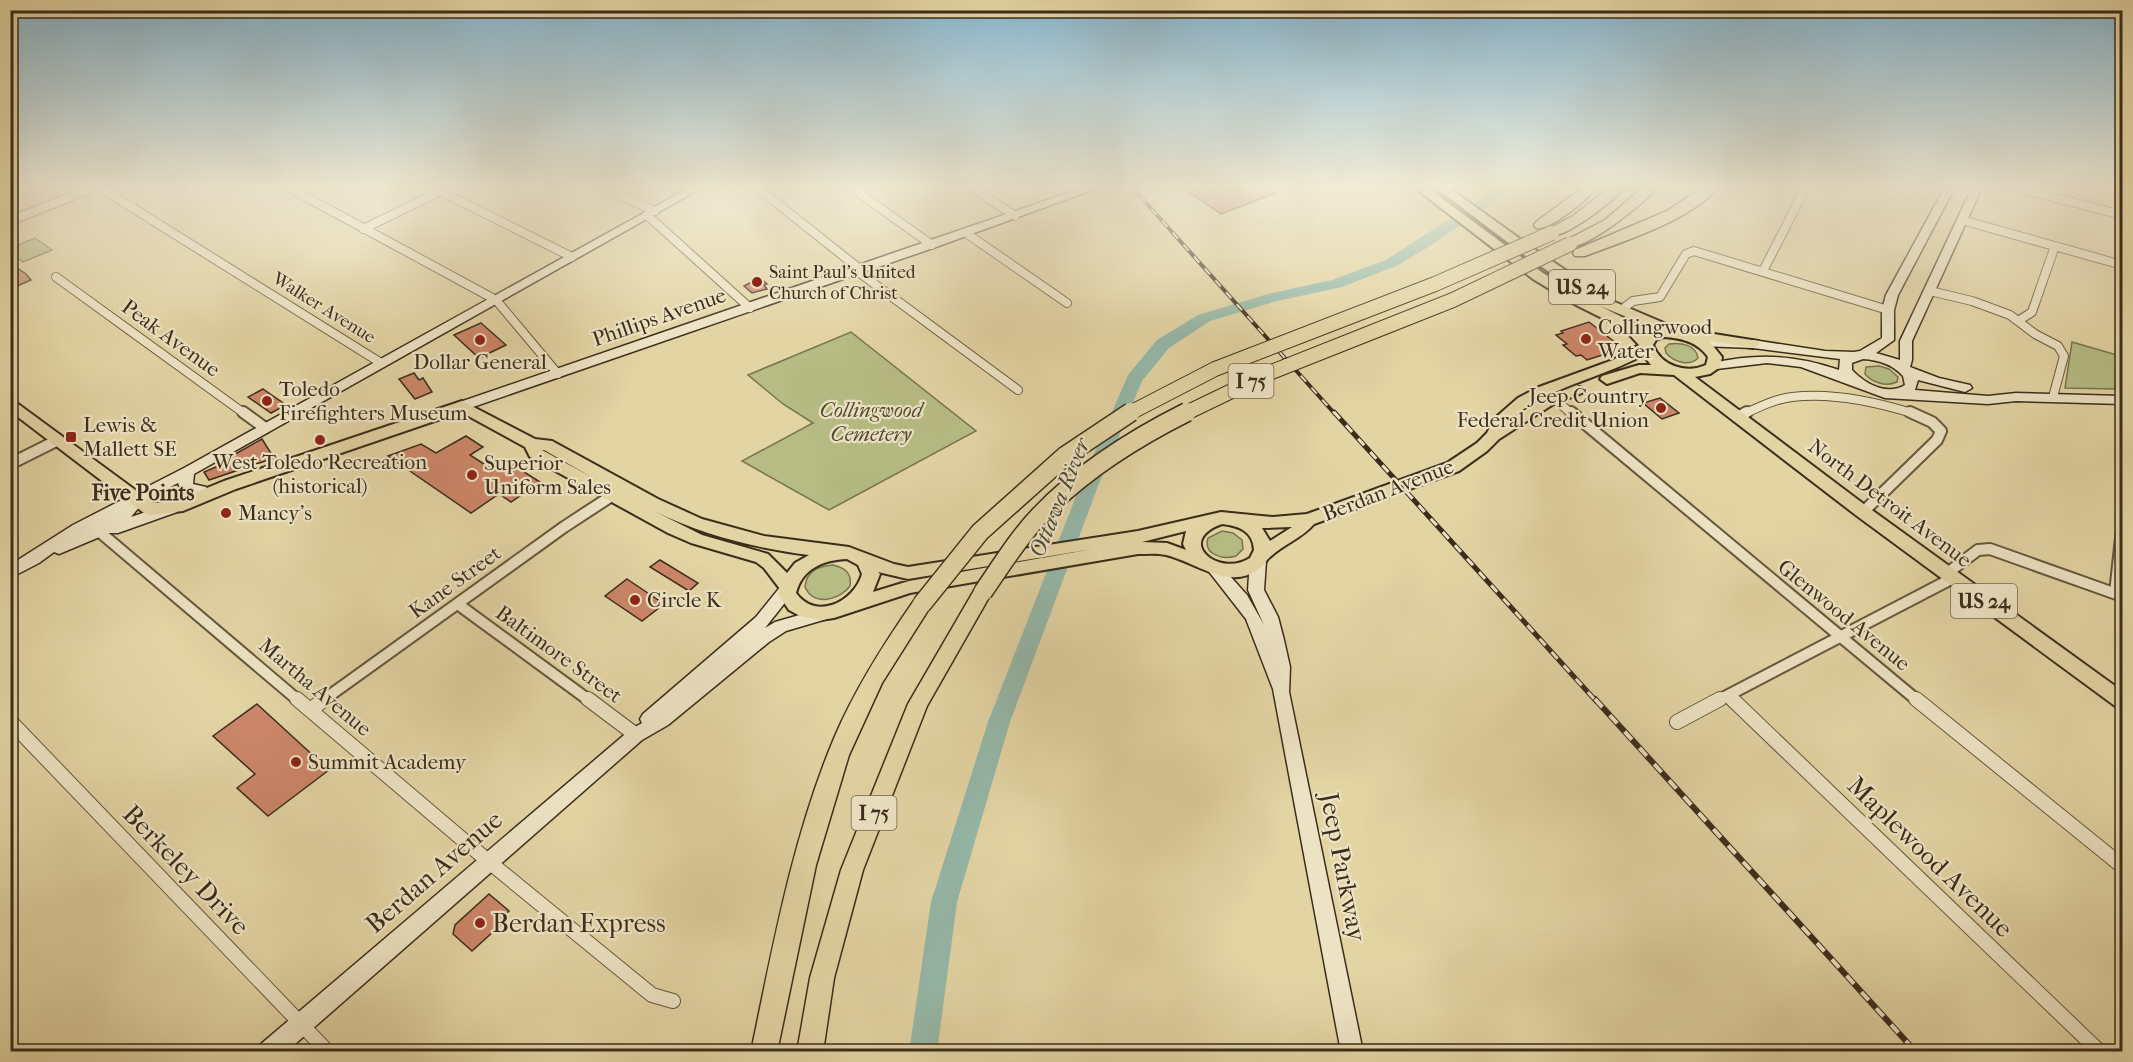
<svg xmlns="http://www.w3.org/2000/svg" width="2133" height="1062" font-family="'IM FELL French Canon',serif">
  <rect width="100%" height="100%" fill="#e3d4a4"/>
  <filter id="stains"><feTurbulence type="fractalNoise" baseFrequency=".00333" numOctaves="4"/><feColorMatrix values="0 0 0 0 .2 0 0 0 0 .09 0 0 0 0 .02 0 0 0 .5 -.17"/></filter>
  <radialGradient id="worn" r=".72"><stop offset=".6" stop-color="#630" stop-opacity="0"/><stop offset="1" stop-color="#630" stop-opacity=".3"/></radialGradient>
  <path fill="#b6bc84" stroke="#787450" stroke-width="1.5" d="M35 238 52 250 23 262 11 253V248Z
    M851 332 976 431 829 510 742 461 813 423 783 404 748 375Z
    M2072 342 2117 355 2115 389 2065 388Z
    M1669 344C1681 342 1696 345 1698 358 1689 367 1674 362 1666 353L1665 348Z
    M1879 366 1889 369 1898 377 1897 382C1886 387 1873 383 1865 374L1866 367Z
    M1222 531 1233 533 1242 540 1243 549 1236 556C1223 560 1203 555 1208 538Z
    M833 565C845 568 852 573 850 586 840 600 814 607 805 587 806 571 819 566 833 565Z"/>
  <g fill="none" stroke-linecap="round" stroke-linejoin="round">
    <path fill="#95b8a9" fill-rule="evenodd" d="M1502 185H1518L1430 246 1396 266 1342 287 1277 301 1210 321 1169 348 1142 381 1098 486 1010 722 957 902 937 1052H909L931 902 988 722 1080 486 1128 375 1157 340 1198 315 1268 294 1332 280 1386 260Z"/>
  </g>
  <path fill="#cc8669" stroke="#3b2d1b" stroke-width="1.5" d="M1209 185H1264L1276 193 1221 214 1189 192Z
    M10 263 26 274 31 280 10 289Z
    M760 278 767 284 764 285 767 289 752 293 744 286Z
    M1589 322 1616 343 1615 351 1587 360 1581 355 1576 356 1563 345 1567 344 1556 335 1563 333 1561 331Z
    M481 323 506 345 479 358 454 335Z
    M414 373 419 380 423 378 432 392 415 399 399 379Z
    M263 389 286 405 271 413 248 397Z
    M1660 398 1679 413 1662 419 1643 403Z
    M466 436 483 447 470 455 490 468 504 459 540 482 511 502 499 494 471 513 388 456 421 444 436 453Z
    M262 439 274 458 209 480 204 472 223 464V461Z
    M660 560 698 583 689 591 650 567Z
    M627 579 664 604 642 621 605 596Z
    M257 704 329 770 268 816 237 788 255 774 213 736Z
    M489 894 509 911 502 918 505 921 472 951 453 934 455 925Z"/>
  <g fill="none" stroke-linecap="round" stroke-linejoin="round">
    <g stroke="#65573d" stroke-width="10">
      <path id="street-far2" d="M96 185 381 363
        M284 185 496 300 558 374
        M428 185 572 257
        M598 185 655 211
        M754 185 861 270
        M848 185 932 245
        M968 185 1015 216
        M2007 185 2122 215
        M647 215 750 308
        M1962 220 2122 265
        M10 221 100 185
        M363 229 441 191
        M966 233 1067 303
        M857 271 1018 390
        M1763 271 1807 185
        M56 277 245 414
        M1930 291 1972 301 2010 315 2035 334 2058 346 2064 356 2053 397
        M1625 307 1633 301 1660 297 1686 254 1694 251 1888 310
        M2018 321 2032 312 2055 246
        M2122 368V374
        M1544 390 1572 414
        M1744 414C1759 407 1775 399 1792 397 1832 392 1877 402 1915 414"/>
    </g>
    <g stroke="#65573d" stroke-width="14">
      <path id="street-far1" d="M243 412 265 428
        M1571 412 1918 701
        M1737 417 1747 412
        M10 464 58 440
        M1863 512 1937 440 1941 431 1932 422 1910 412
        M101 533 299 701
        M1946 574 1978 550 1990 549 2122 596
        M2115 593 2122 529
        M459 605 590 701
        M1728 696 1733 701
        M322 701 564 527 619 491
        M1717 701 1953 578"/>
    </g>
    <g stroke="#65573d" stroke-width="16">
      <path id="street" d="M297 699 488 861 652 995 673 1001
        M588 699 636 735
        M1732 699 2100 1052
        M1916 699 2122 866
        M310 710 325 699
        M10 721 328 1052
        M1677 722 1720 699"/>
    </g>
    <g stroke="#3b2d1b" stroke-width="3">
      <path id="secondary" d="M694 185H707L194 474 193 484 206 487 208 491 206 495 201 496 181 491 178 483 144 501 131 517 172 503 179 508 177 512 118 533H109L59 554 54 552 39 563 10 578V565L73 525 184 468Z
        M1091 185H1106L936 247 467 409 462 410 455 406 457 403Z
        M1946 185H1956L1898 295 1894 310V340L1876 353 1900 360V341L1970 192 1971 185H1981L1980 192 1912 341V360L1910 367 1939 378 1970 385 1972 388 1965 392 1918 380 1915 390 1988 396 2016 393 2122 396V404L2016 401 1988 404 1885 398 1801 367 1767 363 1708 370 1707 367 1713 363C1758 353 1796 355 1839 370L1840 359 1753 348 1701 346 1695 342 1697 339 1753 340 1825 351 1854 352 1860 351 1882 338V310L1886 295ZM1863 359C1879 360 1892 364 1903 376L1905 385C1887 396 1865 384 1852 370V363Z
        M1258 555 1263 557 1266 561 1264 590 1278 617 1284 640 1290 667 1289 692 1363 1052H1341L1273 689 1246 619 1207 569 1210 565H1220L1247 595 1264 625 1248 590 1250 561 1253 557Z
        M787 584 793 586 795 590 765 628 775 622 824 608 830 610 832 614 830 618 786 631 769 642 668 725 642 740 286 1052H259L261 1044 630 730 642 723 640 719 643 714 756 617 781 586Z"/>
    </g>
    <g stroke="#3b2d1b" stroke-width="4">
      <path id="primary" d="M1411 185H1424L1543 273 1586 299 1634 323 1645 335 1658 330 1600 306 1527 257 1432 185H1445L1537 251 1610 300 1685 332 1695 331 1758 341 1760 344 1753 348 1709 341 1722 357 1720 367 1710 374 1695 377 1869 508 2122 691V709L2115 706 1857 516 1674 375 1640 373 1607 384 1600 379 1602 376 1639 365H1651L1643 355C1600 379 1550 386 1512 418L1542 399 1577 385 1584 390 1582 393 1552 405 1499 439 1487 451 1459 471 1314 524C1301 539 1284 544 1270 557 1266 560 1265 564 1261 567 1231 593 1196 562 1166 555 1157 553 1147 554 1138 554L910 593 834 618 820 620 800 616 789 610 778 594 780 589 764 568 756 562 691 543 668 533 530 457 525 447 461 412 236 489 183 511 150 515 144 513 10 411V398L153 503 175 501 224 481 462 401 535 439 552 441 658 499 702 519 764 536 849 547 894 564 908 567 1138 531 1221 512 1273 517 1307 514 1447 463 1477 443 1487 433 1495 418 1518 398 1539 387 1613 360 1639 345 1624 329 1576 305 1533 279ZM1664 337C1681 338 1698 342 1708 357L1706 365C1686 374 1661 366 1653 345L1656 340ZM542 450H544L595 479ZM654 511C703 535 754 548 809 555L795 563 787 573 768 554 702 535ZM1222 524C1239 526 1253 531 1254 550L1250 558C1219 578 1174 541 1222 524ZM1262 528 1292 527 1270 541ZM1186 531 1183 544 1186 550 1167 543 1142 542ZM1093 549 909 581 873 592 880 574 878 572 908 579ZM847 559 858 565 862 574C854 602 816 621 796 593 802 569 823 560 847 559Z"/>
    </g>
    <g stroke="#3b2d1b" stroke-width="3">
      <path id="highway" d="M1586 185H1599C1590 197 1551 231 1536 228L1534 225 1536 222Z
        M1613 185H1627C1616 199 1565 240 1547 236L1545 233 1547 230 1573 216Z
        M1646 185H1660C1647 201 1585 252 1565 247L1563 244 1565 241 1605 220Z
        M1707 185H1720C1693 220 1626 240 1585 256H1575L1573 253 1575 250 1667 211Z
        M983 585 990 587 992 592 927 706 863 870 834 978 823 1052H797L810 978 841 870 908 704 976 587Z
        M922 597 929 599 932 604 882 683 849 755 816 865 777 1052H751C773 946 793 835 835 736 856 687 885 642 915 599Z"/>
    </g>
    <use href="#street-far2" stroke="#ede3c4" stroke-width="8"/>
    <use href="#street-far1" stroke="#ede3c4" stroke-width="10"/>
    <use href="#street" stroke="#ede3c4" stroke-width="14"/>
    <use href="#secondary" fill="#ede3c4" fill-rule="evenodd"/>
    <use href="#primary" fill="#e3d4a4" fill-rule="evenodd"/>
    <use href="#highway" fill="#e3d4a4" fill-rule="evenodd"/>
    <g stroke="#3b2d1b" stroke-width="4">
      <path id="rail-far2" d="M1130 185 1335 414"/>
    </g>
    <g stroke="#3b2d1b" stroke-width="5">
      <path id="rail-far1" d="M1334 412 1596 701"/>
    </g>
    <g stroke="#3b2d1b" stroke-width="6">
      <path id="rail" d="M1595 699 1916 1052"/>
    </g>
    <use href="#rail-far2" stroke="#ede3c4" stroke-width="2" stroke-dasharray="8" stroke-linecap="butt"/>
    <use href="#rail-far1" stroke="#ede3c4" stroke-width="3" stroke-dasharray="9" stroke-linecap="butt"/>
    <use href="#rail" stroke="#ede3c4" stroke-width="4" stroke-dasharray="11" stroke-linecap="butt"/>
    <g stroke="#3b2d1b" stroke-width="16" stroke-linecap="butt">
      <path id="highway-bridge-far1" d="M1128 414 1215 369 1435 284 1552 233
        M1184 414 1269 373 1453 300 1570 244"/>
    </g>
    <g stroke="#3b2d1b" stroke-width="21" stroke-linecap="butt">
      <path id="highway-bridge" d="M983 592C1001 566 1018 538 1040 515 1081 472 1135 438 1187 412
        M922 604 980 532 1065 456 1131 412"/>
    </g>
    <use href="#highway-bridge-far1" stroke="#e3d4a4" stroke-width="14"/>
    <use href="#highway-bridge" stroke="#e3d4a4" stroke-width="18"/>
  </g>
  <linearGradient id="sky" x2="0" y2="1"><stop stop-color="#87b6cf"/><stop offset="0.56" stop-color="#f2ecd6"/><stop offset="1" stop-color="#f2ecd6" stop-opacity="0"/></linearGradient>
  <rect width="2133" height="333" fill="url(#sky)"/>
  <g fill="#8f2418" stroke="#ede3c4" stroke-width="2">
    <circle cx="757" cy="282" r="6"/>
    <circle cx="1586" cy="339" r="6"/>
    <circle cx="480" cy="340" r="6"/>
    <circle cx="267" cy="401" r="6"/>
    <circle cx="1661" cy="408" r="6"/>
    <rect x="65" y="431" width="12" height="12" rx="3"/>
    <circle cx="320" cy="440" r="6"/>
    <circle cx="472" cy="475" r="6"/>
    <circle cx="226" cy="513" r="6"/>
    <circle cx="635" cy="600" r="6"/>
    <circle cx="296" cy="762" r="6"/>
    <circle cx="480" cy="923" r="6"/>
  </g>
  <g text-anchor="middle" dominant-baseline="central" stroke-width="4.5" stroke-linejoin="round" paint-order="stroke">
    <g font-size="18" fill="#3b2d1b" stroke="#ede3c4" text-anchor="start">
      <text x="769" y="272">Saint Paul's United<tspan x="769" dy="21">Church of Christ</tspan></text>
    </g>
    <g font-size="18" fill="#3b2d1b" stroke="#ede3c4">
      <text transform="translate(324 308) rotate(32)">Walker Avenue</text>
    </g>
    <g fill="#ede3c4" stroke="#70644e" stroke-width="1.5">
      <rect x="1549" y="270" width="66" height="34" rx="4.5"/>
      <rect x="1228.5" y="364" width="45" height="34" rx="4.5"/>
      <rect x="1951" y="584" width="66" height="34" rx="4.5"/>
      <rect x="851.5" y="796" width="45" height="34" rx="4.5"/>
    </g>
    <g font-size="20" font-weight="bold" fill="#3b2d1b">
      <text x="1582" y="287">US 24</text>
      <text x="1251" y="381">I 75</text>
      <text x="1984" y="601">US 24</text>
      <text x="874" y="813">I 75</text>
    </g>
    <g font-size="21" fill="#3b2d1b" stroke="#ede3c4">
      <text transform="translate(659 317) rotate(-19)">Phillips Avenue</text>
      <text transform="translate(171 338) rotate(36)">Peak Avenue</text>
      <text transform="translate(1388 490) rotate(-21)">Berdan Avenue</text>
      <text transform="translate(1890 503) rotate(37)">North Detroit Avenue</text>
      <text transform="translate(455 582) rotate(-36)">Kane Street</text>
      <text transform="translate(1844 615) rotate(39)">Glenwood Avenue</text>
      <text transform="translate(559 654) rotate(36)">Baltimore Street</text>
      <text transform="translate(315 687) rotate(40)">Martha Avenue</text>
    </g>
    <g font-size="21" fill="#3b2d1b" stroke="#ede3c4" text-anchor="start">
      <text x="1598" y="327">Collingwood<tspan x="1598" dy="24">Water</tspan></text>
      <text x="480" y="362" text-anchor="middle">Dollar General</text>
      <text x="279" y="389">Toledo<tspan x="279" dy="24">Firefighters Museum</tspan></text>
      <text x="1649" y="396" text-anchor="end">Jeep Country<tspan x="1649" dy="24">Federal Credit Union</tspan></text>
      <text x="83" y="425">Lewis &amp;<tspan x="83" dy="24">Mallett SE</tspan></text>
      <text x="320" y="462" text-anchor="middle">West Toledo Recreation<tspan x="320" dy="24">(historical)</tspan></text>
      <text x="484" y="463">Superior<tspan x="484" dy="24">Uniform Sales</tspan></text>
      <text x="238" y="513">Mancy's</text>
      <text x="647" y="600">Circle K</text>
      <text x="308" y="762">Summit Academy</text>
    </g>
    <g font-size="21" font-style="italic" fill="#544a30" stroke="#ede3c4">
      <text x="871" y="410">Collingwood<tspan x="871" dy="24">Cemetery</tspan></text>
    </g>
    <g font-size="22" font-weight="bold" fill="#3b2d1b" stroke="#ede3c4">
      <text x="143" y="493">Five Points</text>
    </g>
    <g font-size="22" font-style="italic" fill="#4d4937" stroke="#ede3c4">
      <text transform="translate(1060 498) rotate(-68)">Ottawa River</text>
    </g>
    <g font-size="26" fill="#3b2d1b" stroke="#ede3c4">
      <text transform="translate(1930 857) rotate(44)">Maplewood Avenue</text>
      <text transform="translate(1343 867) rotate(79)">Jeep Parkway</text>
      <text transform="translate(186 870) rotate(46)">Berkeley Drive</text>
      <text transform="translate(434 872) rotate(-41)">Berdan Avenue</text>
    </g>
    <g font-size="26" fill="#3b2d1b" stroke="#ede3c4" text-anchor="start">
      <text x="492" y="923">Berdan Express</text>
    </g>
  </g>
  <rect width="2133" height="1062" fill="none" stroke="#e3d4a4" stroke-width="36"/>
  <rect x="12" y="12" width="2109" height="1038" fill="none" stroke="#3b2d1b" stroke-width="3"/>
  <rect x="18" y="18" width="2097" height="1026" fill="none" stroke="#3b2d1b" stroke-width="1.5"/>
  <rect width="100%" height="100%" filter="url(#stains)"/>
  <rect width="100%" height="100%" fill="url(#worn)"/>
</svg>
